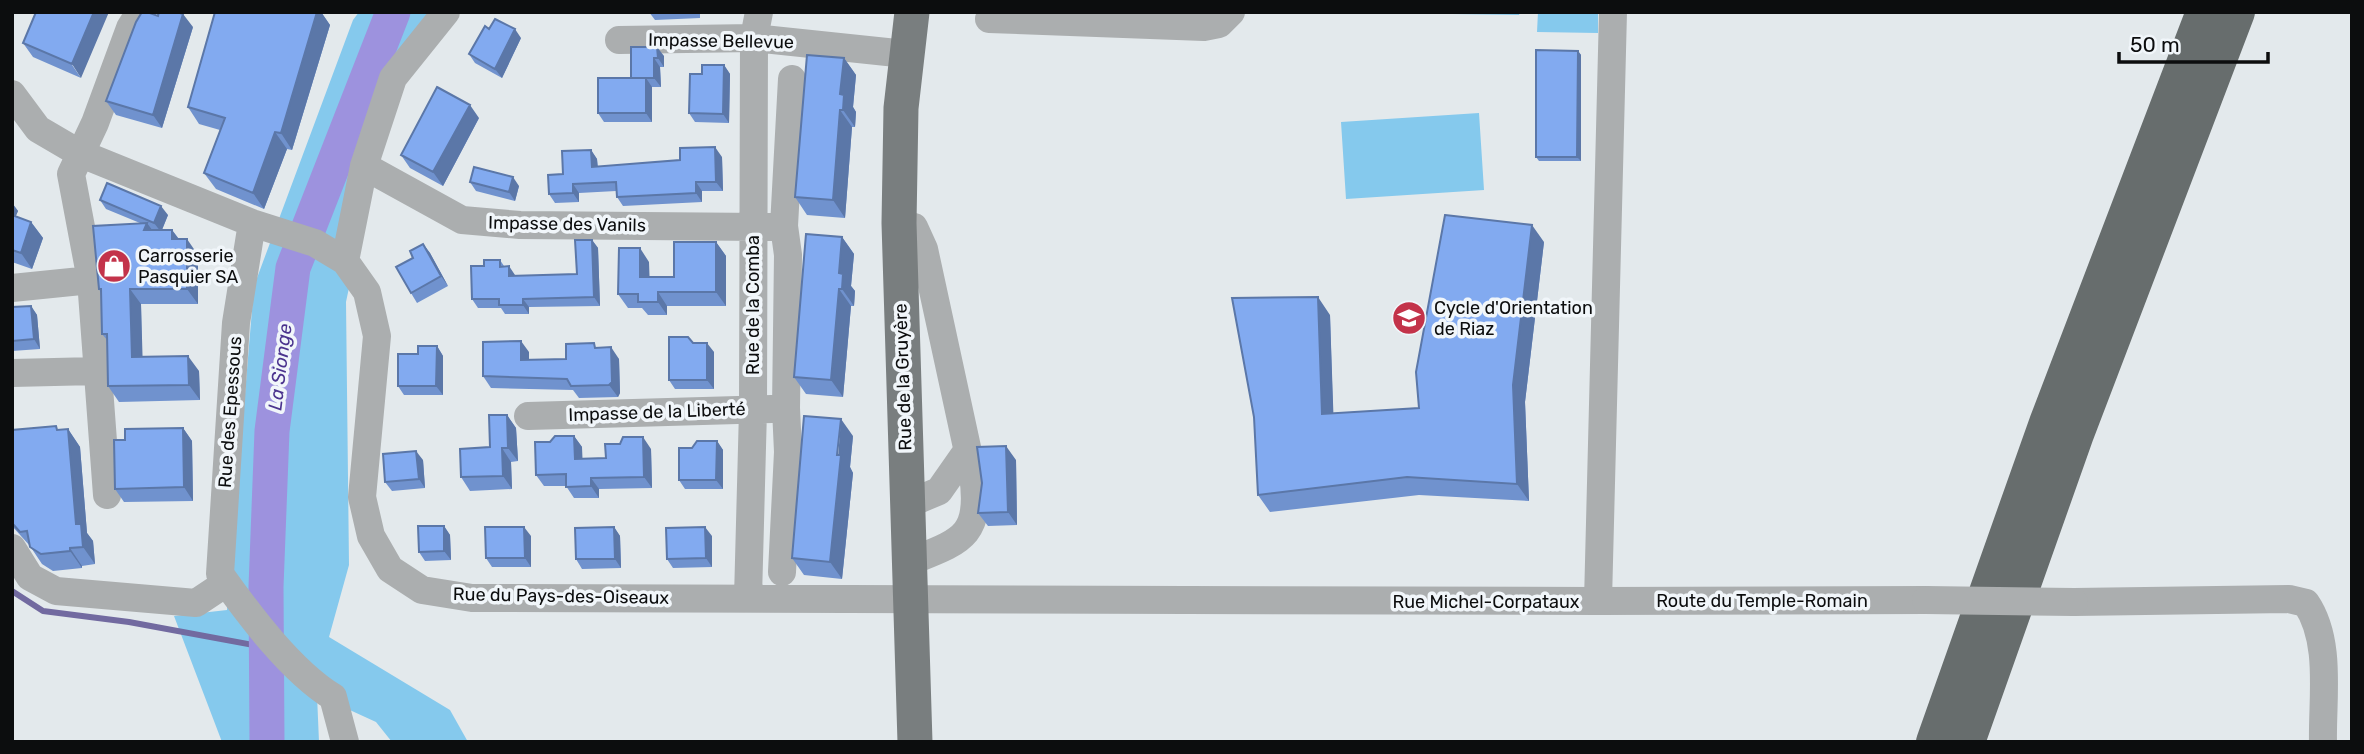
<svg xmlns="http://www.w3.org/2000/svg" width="2364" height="754" font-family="Rubik,sans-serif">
  <rect width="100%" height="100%" fill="#e3e9ec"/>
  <path fill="#85c9ed" d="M359 12H453L388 103 346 302 349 565 329 637 450 710 468 742H392L376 722 317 695 319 742H222L174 616 227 610 254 286 353 20Z
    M1319 12H1520L1519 15Z
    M1538 12H1598V33L1537 32Z
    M1479 113 1484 190 1346 199 1341 122Z"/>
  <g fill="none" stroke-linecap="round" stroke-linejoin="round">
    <path stroke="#726aa0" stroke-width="6" d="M12 591 43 611 129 622 264 647"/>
    <path stroke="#9d92de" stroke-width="35" d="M267 742 266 587 272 431 293 268 393 12"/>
    <path stroke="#abaeaf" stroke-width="28" d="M989 19 1204 27 1219 24 1231 12
      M619 40 754 38 906 54
      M12 94 38 129 79 153 252 223 315 243 345 261 367 292 377 336 362 497 371 536 390 569 422 590 472 598 1598 601 1613 12
      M364 166 462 220 520 225 771 227
      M252 223 236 323 220 574C249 615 291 671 333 697L345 742
      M899 223 914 227 924 249 973 475C982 537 961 541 909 562
      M345 261 364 166 393 78 446 12
      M12 288 91 280
      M12 373 96 371
      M528 416 772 409
      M107 495 91 280 71 174 95 123 130 28 140 12
      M906 505 939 491 967 451
      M12 548 30 577 56 591 196 603 226 583
      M782 572 788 452 786 408 788 255 784 226 792 79
      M748 598 753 410 754 38 759 12
      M1598 601 1926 600
      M2074 602 2289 599 2306 603C2332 641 2322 698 2323 742"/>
    <path stroke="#797e7f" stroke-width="35" d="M912 12 901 108 899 223 915 742"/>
    <path stroke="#676d6d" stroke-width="38" d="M1935 742 2048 423 2205 12
      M1966 742 2075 434 2236 12"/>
    <path stroke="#abaeaf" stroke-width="28" d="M1926 600 2074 602"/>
  </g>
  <path fill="#7092ce" d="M36 12 81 78 33 57 23 43Z
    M215 12H321L330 25 292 150 287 149 264 209 216 189 204 173 220 130 199 124 188 107Z
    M649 12H700V18L655 20Z
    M193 27 162 128 116 115 106 101Z
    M521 38 502 78 475 63 469 54Z
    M631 47 664 56V67H660L661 87H652V122H604L598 113 631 78Z
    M1578 51 1581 55V161H1539L1536 157Z
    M844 58 856 75 853 107 856 112 855 127H852L845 218 807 215 795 197Z
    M724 65 730 74 729 123 695 122 689 113 702 74Z
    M479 118 443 186 410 168 401 155Z
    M591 150 597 159 598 167 722 157 723 191H702V202L623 206 617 197 616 191 579 193V202L555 203 549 194 563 174Z
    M470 182 519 186 515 201 476 191Z
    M100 200 168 215 162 230H172L179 239 198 255V304H141L142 357 199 371 200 400 119 402 108 386V341L102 334 101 293 99 289 140 223 106 209Z
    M12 203 18 211 15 217 31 222 43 238 32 269 12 262Z
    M842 237 854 254 851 286 855 291 854 306H851L843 397 806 394 794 377Z
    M592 240 598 248 600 306 529 307V314H505L501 308H478L472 299 500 260 504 266 515 276 577 274Z
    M716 242 726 256V306H667V315H648L642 308H628L618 294 649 262V277H674Z
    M1544 242 1525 402 1529 501 1419 495 1270 512 1258 495 1330 315 1333 413 1419 408Z
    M423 244 430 253 448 286 417 303 411 293 413 258Z
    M31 306 37 315 40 349 12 351V307Z
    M693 343 714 352V389H675L669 380Z
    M437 346 443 356V395H404L398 386 418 354Z
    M598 348 619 359 620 393 618 397 579 398 573 390 491 388 483 376 529 352V360L566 359Z
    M507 415 516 428 518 461 511 462 512 489 470 491 461 477 490 447Z
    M183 428 192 441 193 501 124 502 115 489Z
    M68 429 80 447 87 533 93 541 95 564 82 566V568L53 571 42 564 30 546 12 526V430Z
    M574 436 582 447V459L606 458 651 449 652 488 599 489V498H574L566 486H544L536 475 550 442Z
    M853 436 850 467 853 473 842 579 804 575 792 558Z
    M717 441 723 450V489H685L679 480 692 448Z
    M423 460 425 488 392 491 385 482Z
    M1016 460 1017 525 988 526 978 513Z
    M444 526 450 535 451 560 425 561 419 552Z
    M614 527 620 536 621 568 582 569 576 559Z
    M531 536V567H492L486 558Z
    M712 536V567L673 568 667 559Z"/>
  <path fill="#5b77a8" d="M94 12H109L81 78 72 64Z
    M317 12H321L330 25 292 150 281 133Z
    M183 14 193 27 162 128 153 115Z
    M515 29 521 38 502 78 495 69Z
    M657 47 664 56V67L658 58Z
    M1578 51 1581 55V161L1577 157Z
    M654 58 660 67 661 87 654 78Z
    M844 58 856 75 853 107 856 112 855 127 843 110 840 94Z
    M724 65 730 74 729 123 723 114Z
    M646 78 652 87V122L646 113Z
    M470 105 479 118 443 186 433 172Z
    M840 110 852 127 845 218 833 200Z
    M275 132 287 149 264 209 253 193Z
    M715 147 722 157 723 191 716 182Z
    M591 150 597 159 598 176 592 167Z
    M513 177 519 186 515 201 509 192Z
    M696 182 702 191V202L696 193Z
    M573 184 579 193V202L573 193Z
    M12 203 18 211 12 225Z
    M161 206 168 215 161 232 154 223Z
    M31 222 43 238 32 269 21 253Z
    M147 223 158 238 144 230Z
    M1532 225 1544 242 1525 402 1529 501 1517 484 1513 385Z
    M172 230 183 245 172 239Z
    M842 237 854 254 851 286 855 291 854 306 842 289 839 273Z
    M187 239 198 255V304L187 289Z
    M592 240 598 248 600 306 594 297Z
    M716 242 726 256V306L716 292Z
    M423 244 430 253 448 286 441 276Z
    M640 248 649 262 650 290 640 277Z
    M509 266 515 275V284L509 276Z
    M130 289 141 304 143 372 132 357Z
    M839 289 851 306 843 397 831 380Z
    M658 292 667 306V315L658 302Z
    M1318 297 1330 315 1334 431 1322 414Z
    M523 299 529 307V314L523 305Z
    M31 306 37 315 40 349 34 339Z
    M521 341 529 352V371L521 360Z
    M707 343 714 352V389L707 380Z
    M437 346 443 356V395L436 386Z
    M611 347 619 359 620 393 618 397 609 385Z
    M188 356 199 371 200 400 189 385Z
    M507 415 516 428 518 461 508 448Z
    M841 419 853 436 850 467 853 473 842 579 830 562Z
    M183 428 192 441 193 501 184 487Z
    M68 429 80 447 87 533 93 541 95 564 83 547 76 524Z
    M574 436 582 447 583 471 575 459Z
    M643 437 651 449 652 488 644 477Z
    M717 441 723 450V489L716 480Z
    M1006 446 1016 460 1017 525 1008 512Z
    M502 448 511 462 512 489 503 476Z
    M416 451 423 460 425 488 419 479Z
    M591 478 599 489V498L591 486Z
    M444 526 450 535 451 560 444 551Z
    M524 527 531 536V567L525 558Z
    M614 527 620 536 621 568 615 559Z
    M705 527 712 536V567L706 558Z
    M70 548 82 566V568L70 551Z"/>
  <path fill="#82aaf0" stroke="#5b77a8" stroke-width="2" d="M36 12H94L72 64 23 43Z
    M142 12H147L158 16 159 12H177L183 14 153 115 106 101 136 22Z
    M215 12H317L281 133 275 132 253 193 204 173 225 118 188 107Z
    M495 19 515 29 495 69 469 54 485 26 489 29Z
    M631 47H657L658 58H654V78H631Z
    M1536 50 1578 51 1577 157H1536Z
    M807 55 844 58 840 94 844 95 843 110H840L833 200 795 197Z
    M702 65H724L723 114 689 113 690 74H702Z
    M598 78H646V113H598Z
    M437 87 470 105 433 172 401 155Z
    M715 147 716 182H696V193L617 197 616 182 573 184V193L549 194 548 175 563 174 562 151 591 150 592 167 680 160V148Z
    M474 167 513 177 509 192 470 182Z
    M107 183 161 206 154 223 100 200Z
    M12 215 31 222 21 253 12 250Z
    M1445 215 1532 225 1513 385 1517 484 1407 477 1258 495 1254 417 1232 298 1318 297 1322 414 1419 408 1416 372Z
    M147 223 144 230H172V239H187V289H130L132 357 188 356 189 385 108 386 107 334H102L101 289H99L93 226Z
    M806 234 842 237 839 273 843 274 842 289H839L831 380 794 377Z
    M575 240H592L594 297 523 299V305H499V299H472L471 266H484V260H500V267L509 266V276L577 274Z
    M674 242H716V292H658V302H638V294H618L619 248H640V277H674Z
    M423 244 441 276 411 293 396 267 413 258 410 251Z
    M31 306 34 339 12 341V307Z
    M669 337H688L693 343H707V380H669Z
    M521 341V360L566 359V344L594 343 595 348 611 347 612 382 609 385 571 386 567 379 483 376V342Z
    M418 346H437L436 386H398V354H418Z
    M489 415H507L508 448H502L503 476 461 477 460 449 490 447Z
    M804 416 841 419 837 455H841L830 562 792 558Z
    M56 426 57 430 68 429 76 524H81L83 547 70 548V551L41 554 30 547 27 531 20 532 12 523V430Z
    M183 428 184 487 115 489 114 440H125V429Z
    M555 436H574L575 459 606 458 605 444H620L623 437H643L644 477 591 478V486L566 487V474L536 475 535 442H550Z
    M697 441H717L716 480H679V448H692Z
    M1006 446 1008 512 978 513 982 483 977 447Z
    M416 451 419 479 385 482 383 454Z
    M418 526H444V551L419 552Z
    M485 527H524L525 558H486Z
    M614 527 615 559H576L575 528Z
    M705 527 706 558 667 559 666 528Z"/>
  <defs>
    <g id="shop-disc" transform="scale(1.75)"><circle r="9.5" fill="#c3334a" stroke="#f1f6fa"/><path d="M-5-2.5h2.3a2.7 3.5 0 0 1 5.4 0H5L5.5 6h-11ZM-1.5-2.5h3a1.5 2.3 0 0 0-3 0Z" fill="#fff"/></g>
    <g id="school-disc" transform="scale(1.75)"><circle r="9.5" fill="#c3334a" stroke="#f1f6fa"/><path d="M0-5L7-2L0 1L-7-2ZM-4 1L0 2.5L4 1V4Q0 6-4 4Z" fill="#fff"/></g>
  </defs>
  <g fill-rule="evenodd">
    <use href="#shop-disc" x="114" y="266"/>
    <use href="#school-disc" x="1409" y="318"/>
  </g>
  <g text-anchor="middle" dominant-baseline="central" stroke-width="7" stroke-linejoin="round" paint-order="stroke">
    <g font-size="18" fill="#0c0d0e" stroke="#f1f6fa">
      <text transform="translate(721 41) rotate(1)">Impasse Bellevue</text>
      <text transform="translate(567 224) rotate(1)">Impasse des Vanils</text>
      <text transform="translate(753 305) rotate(-90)">Rue de la Comba</text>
      <text transform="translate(903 377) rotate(-92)">Rue de la Gruyère</text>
      <text transform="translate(230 412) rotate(-86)">Rue des Epessous</text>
      <text transform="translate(657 412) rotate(-2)">Impasse de la Liberté</text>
      <text transform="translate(561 596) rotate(1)">Rue du Pays-des-Oiseaux</text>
      <text x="1762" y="601">Route du Temple-Romain</text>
      <text x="1486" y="602">Rue Michel-Corpataux</text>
    </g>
    <g font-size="18" fill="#0c0d0e" stroke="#f1f6fa" text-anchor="start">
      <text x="138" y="256">Carrosserie<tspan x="138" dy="21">Pasquier SA</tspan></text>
      <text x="1434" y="308">Cycle d'Orientation<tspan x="1434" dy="21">de Riaz</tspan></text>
    </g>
    <g font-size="19" font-style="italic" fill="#4b348e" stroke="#f1f6fa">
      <text transform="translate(280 367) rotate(-83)">La Sionge</text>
    </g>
  </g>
  <rect width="2364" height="754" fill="none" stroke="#0c0d0e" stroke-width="28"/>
  <path d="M2119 52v10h149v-10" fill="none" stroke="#0c0d0e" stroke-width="3.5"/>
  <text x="2130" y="52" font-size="21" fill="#0c0d0e" stroke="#f1f6fa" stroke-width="5" paint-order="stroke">50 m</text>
</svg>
